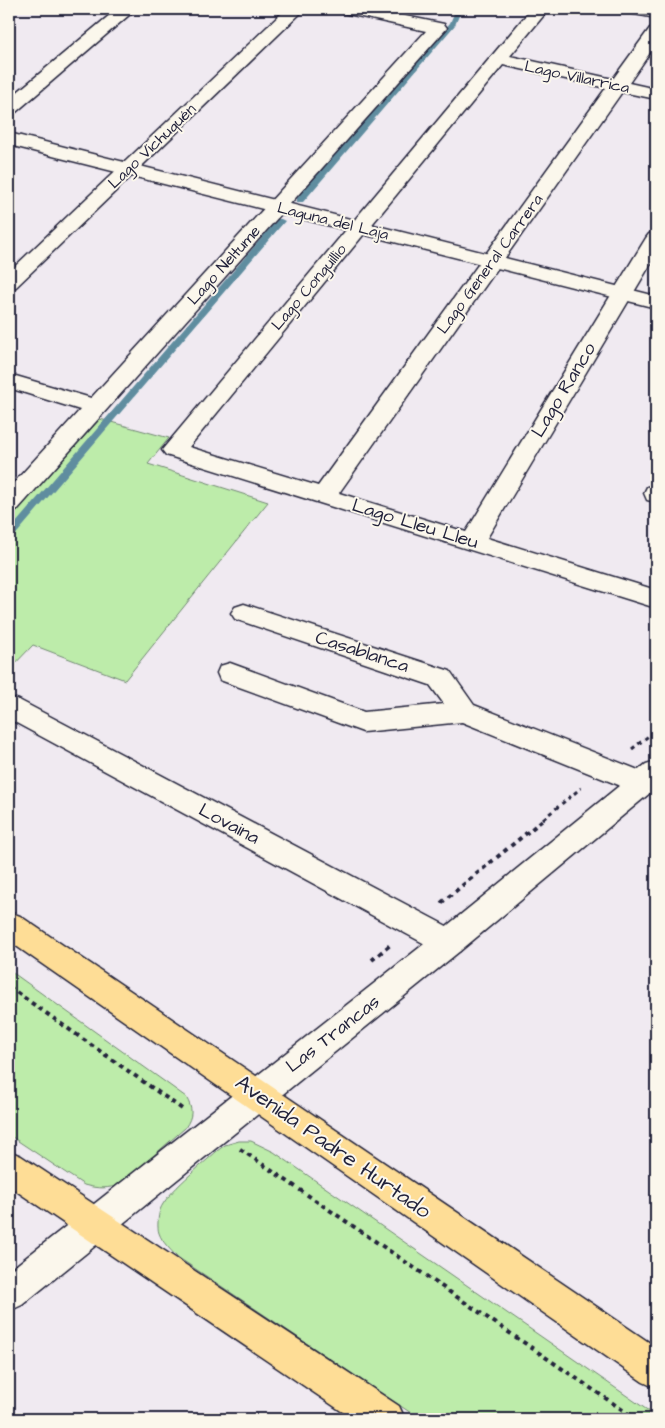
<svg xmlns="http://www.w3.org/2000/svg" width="665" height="1428" font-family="'Architects Daughter',sans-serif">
  <rect width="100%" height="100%" fill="#f0eaf1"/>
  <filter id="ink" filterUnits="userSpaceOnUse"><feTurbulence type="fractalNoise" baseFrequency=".02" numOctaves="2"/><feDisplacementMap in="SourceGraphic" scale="10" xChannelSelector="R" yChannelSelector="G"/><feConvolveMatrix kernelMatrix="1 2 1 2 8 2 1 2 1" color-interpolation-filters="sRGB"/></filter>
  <g filter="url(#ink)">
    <path fill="#bdecaa" stroke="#708772" d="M100 419 169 438 148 464 268 502 125 680 33 645 9 670V520Z
      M9 970 186 1097C193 1109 193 1116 185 1128L121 1184C108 1189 98 1189 84 1185L9 1135Z
      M239 1141H251L274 1152 656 1416V1419H420L176 1256C170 1249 162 1242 159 1233 157 1228 158 1216 160 1210 166 1193 203 1164 217 1151L225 1145Z"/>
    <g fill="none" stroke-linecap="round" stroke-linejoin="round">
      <path fill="#5e8d9f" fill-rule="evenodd" d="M456 9H462L455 25 303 202H297V198L450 23Z
        M278 219H281L285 221 12 539 9 540V531Z"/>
      <g stroke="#22223b" stroke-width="3">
        <path id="street" d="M117 9H136L16 112 9 113V99Z
          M286 9H305L16 287 9 289V272Z
          M340 9H372L444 24 447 28 18 509 9 511V488L80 410 9 388V374L91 398 426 31 343 13Z
          M531 9H549L510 56 613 79 650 28 656 27V44L629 83 656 89V99L622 92 339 493 466 532 646 238 649 234 656 232V255L487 538 656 590V608L166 455 162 450ZM503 65 606 88 318 486 189 447Z
          M626 9H656V18L629 13Z
          M656 485V502L647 500 644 493 647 487Z
          M244 604 450 671 474 705 651 775 655 783 651 791 641 794 462 722 363 732 220 680 217 673 220 666 230 663 364 712 444 704 430 685 235 619 231 613 235 607Z
          M9 697 19 700 460 933 464 942 460 951 449 955 438 951 9 719Z"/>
      </g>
      <g stroke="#22223b" stroke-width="3">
        <path id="secondary" d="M9 133 656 296V308L9 145Z
          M656 761V788L460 951 22 1305 9 1311V1271L438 933 646 764Z"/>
      </g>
      <g stroke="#22223b" stroke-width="3">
        <path id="primary" d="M9 912 20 916 656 1347V1388L643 1382 9 941Z
          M9 1151 21 1156 399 1406 405 1419H353L9 1186Z"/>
      </g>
      <path stroke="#22223b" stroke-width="3" stroke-dasharray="4 4" stroke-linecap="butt" d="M632 749 656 730
        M543 819 581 788"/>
      <path stroke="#22223b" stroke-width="4" stroke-dasharray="4.5 4.5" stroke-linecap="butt" d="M441 903 545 818
        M372 960 390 945
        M9 987 185 1111
        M240 1149 636 1419"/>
      <use href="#street" fill="#fbf7ec" fill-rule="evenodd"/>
      <use href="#secondary" fill="#fbf7ec" fill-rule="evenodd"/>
      <use href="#primary" fill="#fedd96" fill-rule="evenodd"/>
    </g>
  </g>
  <g text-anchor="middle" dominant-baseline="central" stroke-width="4" stroke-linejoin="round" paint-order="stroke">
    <g font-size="16" fill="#22223b" stroke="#fbf7ec">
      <text transform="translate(577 77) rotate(12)">Lago Villarrica</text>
      <text transform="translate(152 146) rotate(-44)">Lago Vichuquén</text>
      <text transform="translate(333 221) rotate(14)">Laguna del Laja</text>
      <text transform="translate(490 264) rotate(-54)">Lago General Carrera</text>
      <text transform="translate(224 265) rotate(-48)">Lago Neltume</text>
      <text transform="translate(309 287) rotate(-50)">Lago Conguillio</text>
    </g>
    <g font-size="19" fill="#22223b" stroke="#fbf7ec">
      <text transform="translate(564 390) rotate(-59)">Lago Ranco</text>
      <text transform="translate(415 524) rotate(17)">Lago Lleu Lleu</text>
      <text transform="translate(362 652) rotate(18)">Casablanca</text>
      <text transform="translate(229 824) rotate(28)">Lovaina</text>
      <text transform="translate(333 1034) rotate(-38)">Las Trancas</text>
    </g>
    <g font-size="22" fill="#22223b" stroke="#fbf7ec">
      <text transform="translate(333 1147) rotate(35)">Avenida Padre Hurtado</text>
    </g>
  </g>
  <rect width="665" height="1428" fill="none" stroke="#fbf7ec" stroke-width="30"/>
  <rect x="15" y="15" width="635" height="1398" fill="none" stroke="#22223b" stroke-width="2" filter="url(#ink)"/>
</svg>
